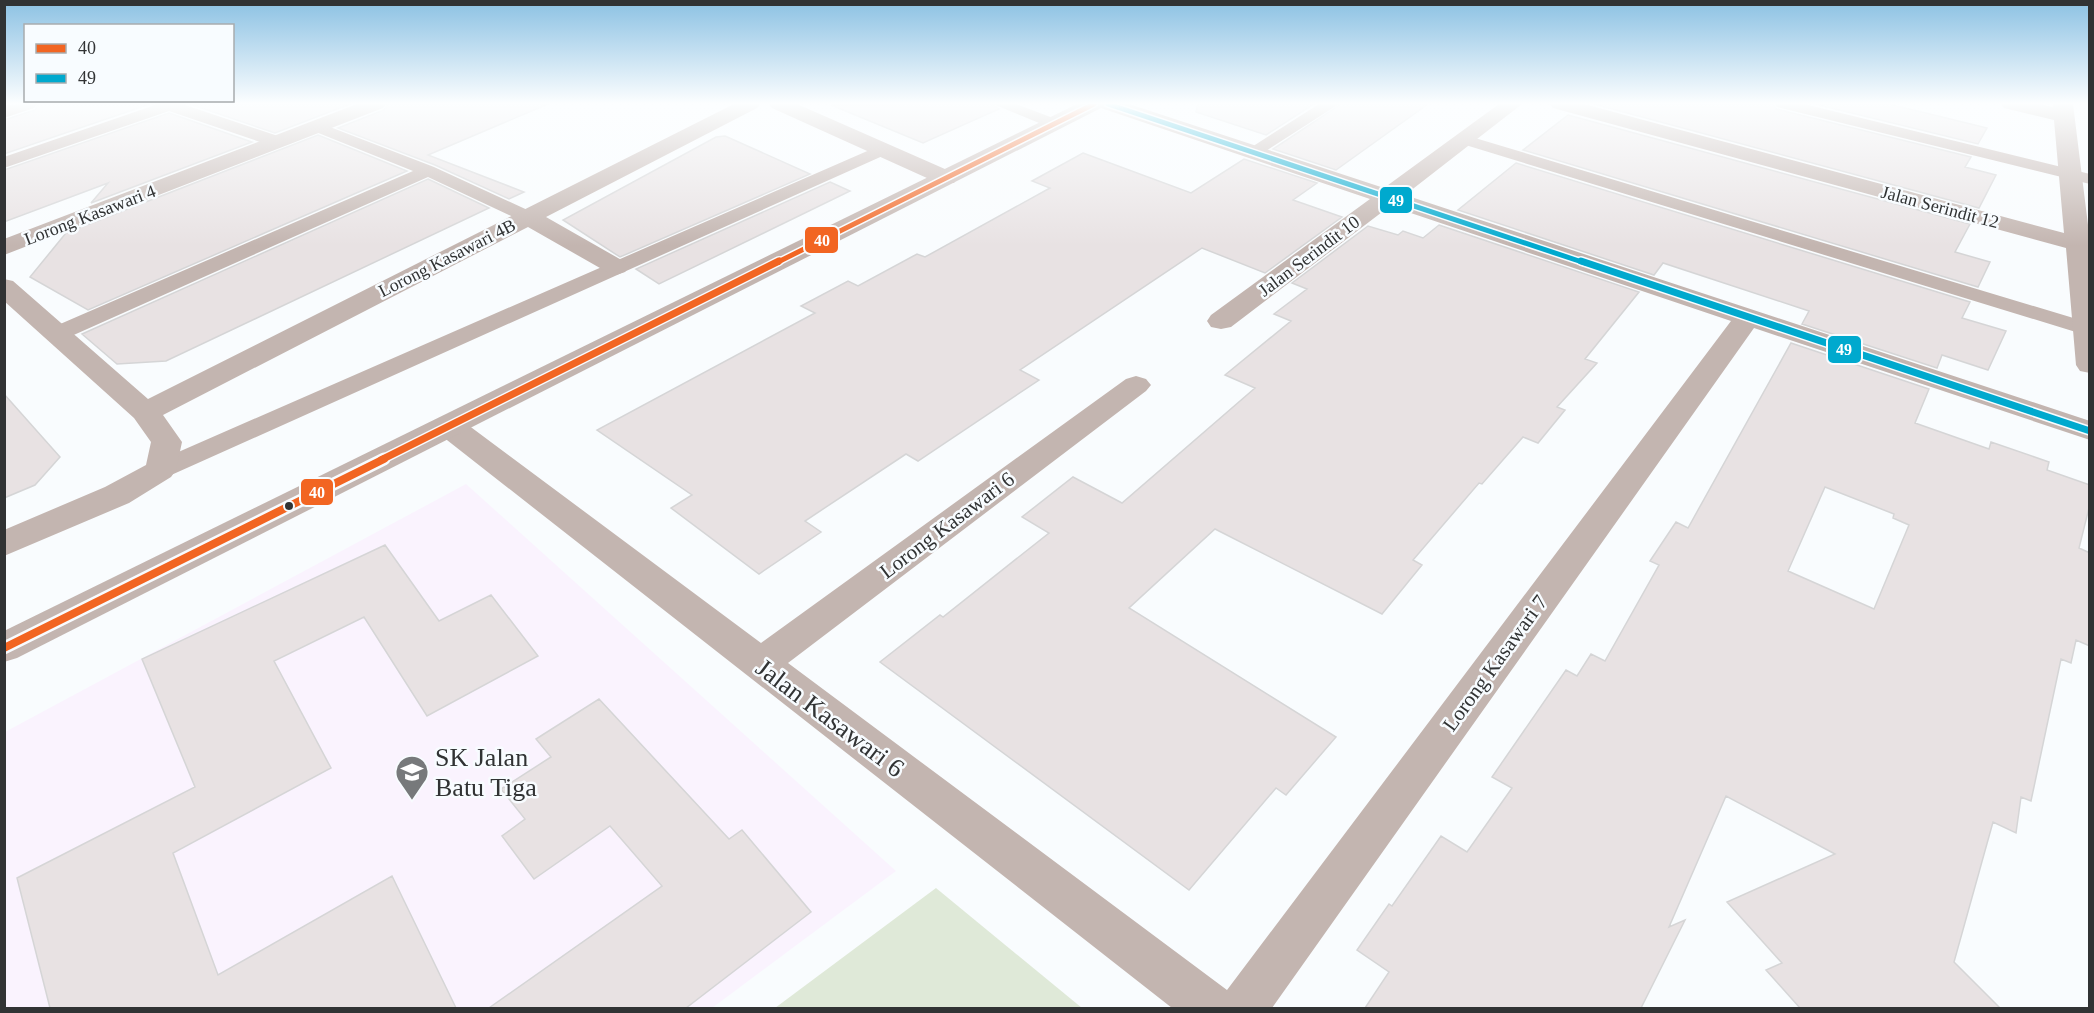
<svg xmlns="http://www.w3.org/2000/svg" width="2094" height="1013" font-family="'Times New Roman',serif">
  <rect width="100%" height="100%" fill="#f9fcfe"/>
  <path fill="#faf3fe" d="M466 484 896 871 712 1008H5V732Z"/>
  <path fill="#dfe9d8" d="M936 888 1082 1008H775Z"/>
  <path fill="#e8e2e3" stroke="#d5d5d6" stroke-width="1.5" fill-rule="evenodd" d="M39 104H150L4 154V120L35 110Z
    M190 104H350L275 133Z
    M388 104H548L428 155 524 192 509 199 435 165 338 128 384 110Z
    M991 104 999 109 923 143 831 105Z
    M1198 104H1314L1266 135 1196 112Z
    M1341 104H1428L1336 170 1273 149Z
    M1594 104H1773L1776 109 1971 157 1965 167 1996 175 1979 208Z
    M1815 104H1889L1987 128 1978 144Z
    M169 113 252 142 91 203 108 183 4 222V170Z
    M1568 115 1970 224 1955 252 1990 262 1978 287 1523 150Z
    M318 135 407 171 88 310 30 277 66 233Z
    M725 136 810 174 620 257 563 220 716 137Z
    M1083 153 1191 193 1244 159 1317 183 1293 200 1342 217 1265 273 1202 248 1020 370 1039 380 918 461 906 454 805 521 821 532 759 574 671 508 692 495 597 430 815 313 801 306 848 281 858 286 917 254 925 257 1050 188 1032 181Z
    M1516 163 1970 302 1962 318 2006 331 1988 370 1942 355 1937 368 1802 324 1809 311 1663 263 1654 275 1458 210Z
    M428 179 489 208 166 361 117 364 82 334Z
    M830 182 850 191 659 284 636 269Z
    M1439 225 1639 292 1585 359 1597 363 1557 407 1565 410 1538 443 1523 437 1482 484 1479 483 1413 560 1422 565 1382 614 1215 529 1129 608 1336 737 1286 795 1276 788 1189 890 880 662 940 615 943 617 1049 533 1022 517 1073 477 1122 503 1255 388 1225 375 1291 321 1274 314 1307 289 1292 283 1368 226 1398 235 1403 231 1423 238Z
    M1791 343 1929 389 1915 423 1989 449 1991 442 2049 462 2047 470 2090 485V504L2079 548 2090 553V646L2076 640 2071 663 2061 659 2031 801 2021 797 2016 833 1993 822 1954 962 2000 1008H1800L1766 970 1782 963 1727 902 1835 854 1726 796 1669 927 1685 920 1641 1008H1365L1389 972 1357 950 1389 904 1392 906 1441 836 1467 852 1512 788 1492 777 1566 670 1577 676 1591 654 1605 661 1659 565 1650 561 1676 522 1688 528ZM1825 487 1894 514 1893 518 1909 525 1874 609 1788 571Z
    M4 394 60 457 35 485 4 498Z
    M385 545 439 621 491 595 538 656 427 716 364 617 274 661 331 768 173 853 218 975 392 876 456 1008H50L17 878 195 787 142 659Z
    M599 699 729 839 742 830 811 912 686 1008H489L662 886 610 826 534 879 502 836 525 819 501 789 551 757 536 739Z"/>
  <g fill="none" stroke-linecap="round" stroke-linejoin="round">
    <path fill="#c3b5b0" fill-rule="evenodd" d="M158 104H182L284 138 286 142 278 147 272 146 169 111 4 168V157Z
      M993 104H1016L1061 121 1063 124 1055 129 1049 127Z
      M1319 104H1339L1258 156 1252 157 1244 152Z
      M1775 104H1804L2090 174V184L1777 107Z
      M317 122 434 167 534 213 537 217 528 223 522 221 428 177 67 338H51L48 333 51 328 413 171 311 130 309 127 311 124Z
      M1465 135 2090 323V334L2079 333 1459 143 1457 140 1459 137Z
      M881 145 887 146 889 150 887 154 169 476 160 478 151 476 148 470 151 464Z"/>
    <path fill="#c3b5b0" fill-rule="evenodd" d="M37 104 34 108 4 118V105Z
      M357 104H386L383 108 4 255V239Z
      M734 104H760L757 108 546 217 625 262 629 267 625 272 616 275 607 272 528 227 163 415 182 442 176 470 171 477 129 503 4 556V530L105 487 146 465 151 442 134 418 4 301V279L13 281 148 399Z
      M769 104H797L954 173 957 178 954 183H938L772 108Z
      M1098 104H1129L1384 188 1499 104H1522L1405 195 2090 421V440L1754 328 1272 1008H1172L438 433 434 426 438 419 449 417 460 419 761 643 1126 379 1136 376 1146 379 1151 385 1146 391 788 663 1227 990 1731 321 1390 206 1231 327 1221 329 1211 327 1207 321 1211 315 1370 199 1101 108Z
      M1550 104H1584L2064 233 2054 120 2004 108 2001 104H2040L2053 107V104H2073L2090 241V373L2080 371 2076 365 2066 248 1553 108Z"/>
    <path fill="#c3b5b0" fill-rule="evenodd" d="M1077 104H1104L1101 108 17 658 4 662V631Z"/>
    <g stroke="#f8fcff" stroke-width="8">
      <path id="bus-1-far2" d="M776 263 1094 104"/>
    </g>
    <g stroke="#f8fcff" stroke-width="10">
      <path id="bus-1-far1" d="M381 460 779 261"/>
    </g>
    <g stroke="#f8fcff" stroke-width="13">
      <path id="bus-1" d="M4 648 384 459"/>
    </g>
    <g stroke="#f8fcff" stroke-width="8">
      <path id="bus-2-far1" d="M1108 104 1585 263"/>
    </g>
    <g stroke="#f8fcff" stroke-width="10">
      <path id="bus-2" d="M1581 261 2090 431"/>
    </g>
    <use href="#bus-1-far2" stroke="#f26522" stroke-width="5"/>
    <use href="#bus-1-far1" stroke="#f26522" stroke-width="7"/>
    <use href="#bus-1" stroke="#f26522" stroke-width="8"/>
    <use href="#bus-2-far1" stroke="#00a9ce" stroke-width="5"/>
    <use href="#bus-2" stroke="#00a9ce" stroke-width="7"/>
  </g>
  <linearGradient id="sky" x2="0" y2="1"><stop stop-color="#8bc1e3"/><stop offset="0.42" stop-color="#fcfeff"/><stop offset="1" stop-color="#fcfeff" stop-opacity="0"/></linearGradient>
  <rect width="2094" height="246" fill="url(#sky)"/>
  <defs>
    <g id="school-pin" transform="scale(1.725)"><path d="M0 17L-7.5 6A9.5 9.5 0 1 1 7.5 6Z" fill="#77797b" stroke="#f8fcff"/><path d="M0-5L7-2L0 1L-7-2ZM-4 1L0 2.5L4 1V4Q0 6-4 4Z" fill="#fff"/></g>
  </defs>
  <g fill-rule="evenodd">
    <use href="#school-pin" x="412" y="772"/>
  </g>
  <circle fill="#313334" stroke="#f8fcff" stroke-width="2" cx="289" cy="506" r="5"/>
  <g text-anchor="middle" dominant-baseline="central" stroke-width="5" stroke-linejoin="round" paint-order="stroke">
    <g font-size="18" fill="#313334" stroke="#f8fcff">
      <text transform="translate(1940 207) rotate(15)">Jalan Serindit 12</text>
      <text transform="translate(90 215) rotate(-21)">Lorong Kasawari 4</text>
      <text transform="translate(1309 256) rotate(-37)">Jalan Serindit 10</text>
      <text transform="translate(447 258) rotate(-27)">Lorong Kasawari 4B</text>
    </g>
    <g font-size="21" fill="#313334" stroke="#f8fcff">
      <text transform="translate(947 525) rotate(-37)">Lorong Kasawari 6</text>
      <text transform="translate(1495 663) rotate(-54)">Lorong Kasawari 7</text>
    </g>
    <g font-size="26" fill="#313334" stroke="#f8fcff">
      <text transform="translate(830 718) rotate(37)">Jalan Kasawari 6</text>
    </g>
    <g font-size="26" fill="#313334" stroke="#f8fcff" text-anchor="start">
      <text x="435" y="757">SK Jalan<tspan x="435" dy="30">Batu Tiga</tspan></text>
    </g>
  </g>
  <g stroke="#f8fcff" stroke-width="2">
    <rect x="1379" y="186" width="34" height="28" rx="6" fill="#00a9ce"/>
    <rect x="804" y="226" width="35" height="28" rx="6" fill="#f26522"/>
    <rect x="1827" y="335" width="35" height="29" rx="6" fill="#00a9ce"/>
    <rect x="300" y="478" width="34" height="28" rx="6" fill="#f26522"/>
  </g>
  <g font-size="16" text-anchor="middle" font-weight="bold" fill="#fff">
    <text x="1396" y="206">49</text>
    <text x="822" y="246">40</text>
    <text x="1844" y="355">49</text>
    <text x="317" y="498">40</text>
  </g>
  <rect width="2094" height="1013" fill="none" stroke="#313334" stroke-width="12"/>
  <rect x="24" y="24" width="210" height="78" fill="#f8fcff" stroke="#a8acae" stroke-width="1.5"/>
  <rect x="36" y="44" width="30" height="9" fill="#f26522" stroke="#a8acae" stroke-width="1.5"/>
  <text x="78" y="54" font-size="18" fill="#313334">40</text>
  <rect x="36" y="74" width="30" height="9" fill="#00a9ce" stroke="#a8acae" stroke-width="1.5"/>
  <text x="78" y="84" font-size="18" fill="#313334">49</text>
</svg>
